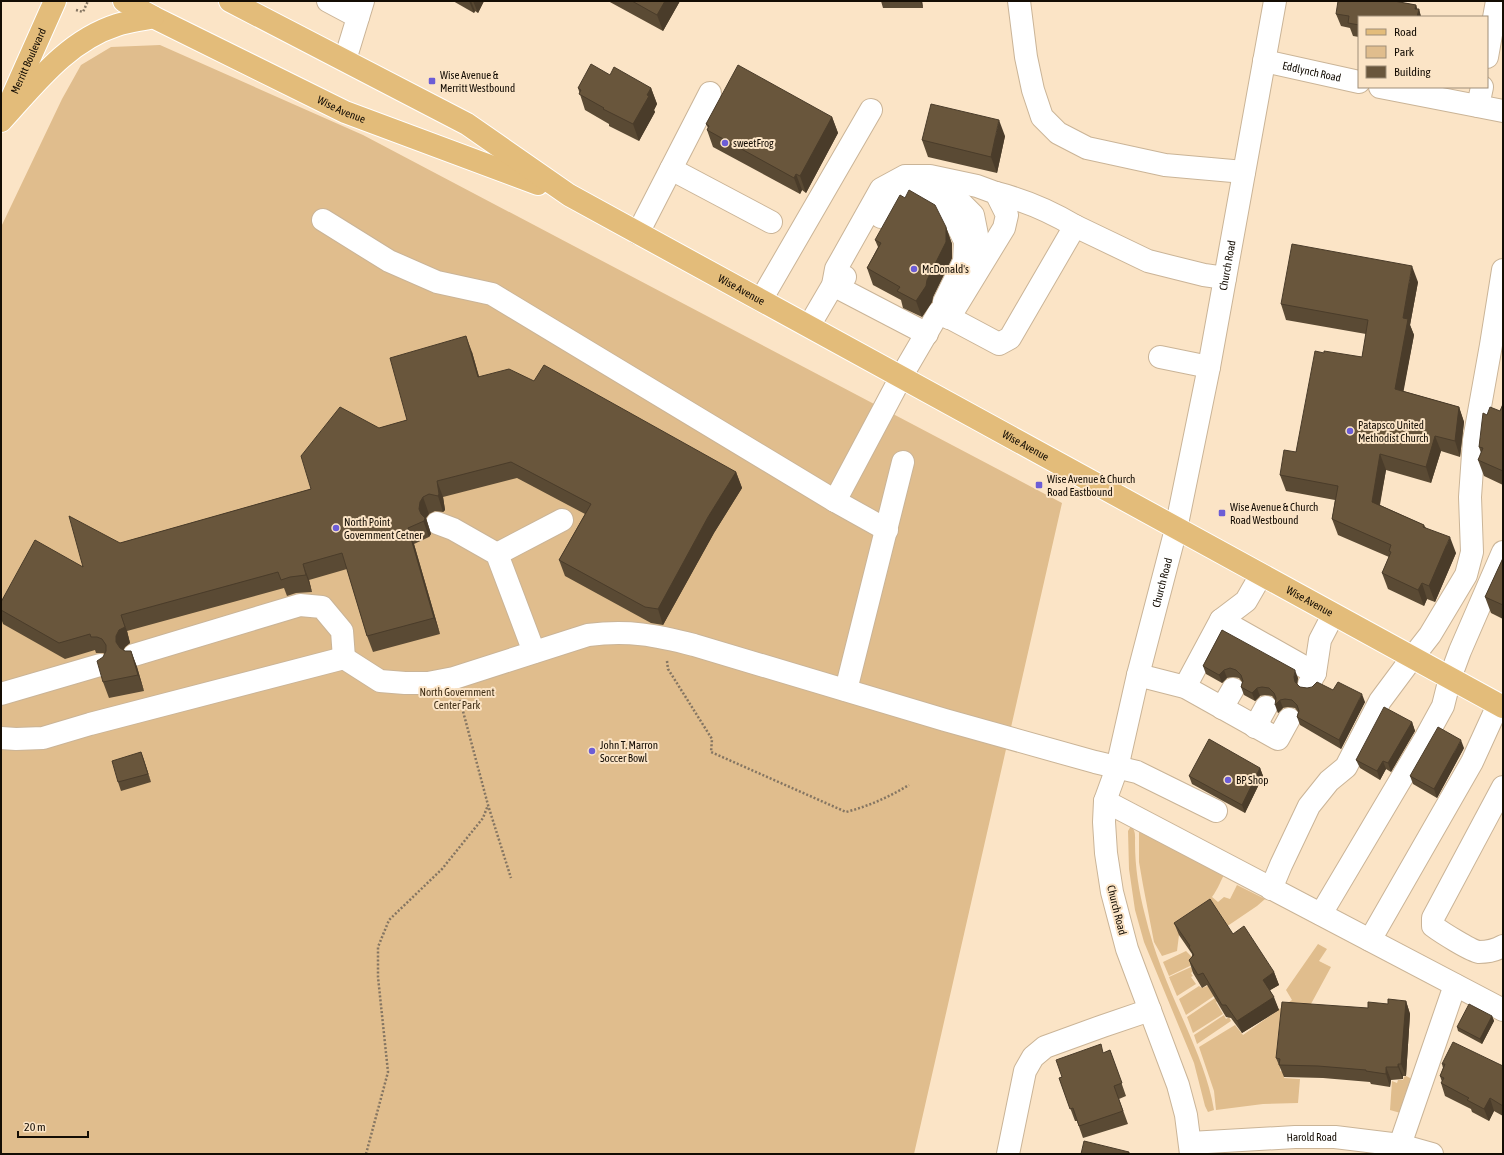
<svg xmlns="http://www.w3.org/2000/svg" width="1504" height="1155" font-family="'Asap Condensed',sans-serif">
  <rect width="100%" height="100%" fill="#fbe4c6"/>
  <path fill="#e0bd8d" d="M160 45 363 135 1062 503 914 1154H1V227L62 99 81 65 111 47Z
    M1131 826C1136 831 1135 836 1135 843 1135 867 1139 892 1145 915 1154 953 1169 988 1185 1024 1197 1052 1209 1080 1214 1110L1208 1112 1205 1106 1194 1063 1144 942 1135 910 1129 869 1128 831Z
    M1139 826 1226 871C1221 880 1218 889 1212 897L1218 902 1224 897 1230 899 1237 885 1265 899 1257 906 1226 927 1179 935 1177 951 1162 956 1154 942 1143 885 1139 862Z
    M1318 944 1327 949 1319 961 1331 967 1305 1015 1284 1036 1280 1071 1285 1072 1284 1078 1300 1079 1298 1103 1263 1104 1216 1110 1214 1091 1199 1047 1235 1025 1243 1035 1292 1000 1286 990Z
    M1186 951 1193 958 1192 965 1169 976 1163 962Z
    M1191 967 1194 970 1191 973 1193 976 1191 977 1196 984 1177 996 1169 977Z
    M1210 985 1217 994 1186 1015 1179 999 1199 986 1202 988Z
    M1218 996 1220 999 1216 1002 1223 1014 1193 1033 1187 1017Z
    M1224 1015 1226 1019 1229 1017 1231 1021 1197 1044 1194 1035Z
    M1406 1076 1414 1080 1404 1114 1390 1110 1392 1081 1397 1083 1398 1080H1403L1404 1077Z"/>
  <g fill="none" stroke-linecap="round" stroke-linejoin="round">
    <g stroke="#cab497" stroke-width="24">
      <g id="minor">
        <path d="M328 1 358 17"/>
        <path d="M1019 1 1026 57 1033 90 1042 117 1058 133 1087 148 1165 165 1244 172"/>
        <path d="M1487 57 1497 1"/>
        <path d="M345 60 363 1"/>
        <path id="s1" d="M1264 61 1359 82"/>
        <path d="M1380 87 1503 111"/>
        <path d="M1478 106 1482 87"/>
        <path d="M671 169 771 222"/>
        <path d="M939 196 958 200 973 215 977 235 973 249 968 256"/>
        <path d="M881 217 891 200 913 190 928 194 951 213 965 241 964 261 944 302"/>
        <path d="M323 220 389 261 437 282 492 294 835 501 887 530"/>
        <path d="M1075 226 1148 261 1204 275 1225 278"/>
        <path d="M638 233 710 93"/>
        <path d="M845 277 833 285 927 334"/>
        <path d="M761 300 871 110"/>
        <path d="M809 326 833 285 836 269 881 189 905 176H930L977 186 996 193 1007 215 1004 228 949 318"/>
        <path d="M1160 357 1209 367"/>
        <path d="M835 501 901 377 939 312 999 344 1010 338 1075 226C1050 211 1024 200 996 193"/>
        <path d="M437 523 453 529 497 554 534 652"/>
        <path d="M497 554 562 520"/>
        <path d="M1221 620 1246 601 1261 575"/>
        <path d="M134 655 300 605 322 607 342 631 344 658"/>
        <path d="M1315 673 1320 640 1333 615"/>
        <path d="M1138 675 1185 687 1278 739 1289 719"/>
        <path d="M1185 687 1221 620 1315 673 1309 684"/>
        <path d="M846 690 903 462"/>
        <path d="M1 694 100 665"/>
        <path d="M1222 708 1233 689"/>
        <path d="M1255 727 1266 707"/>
        <path d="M1 738 16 739 43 738 90 724 344 658 380 681 405 683H428L454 678 588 635C629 630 655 635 694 645L945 720 1095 762 1137 772 1216 811"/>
        <path d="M1503 787 1433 918V926C1441 932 1471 951 1479 952 1487 952 1496 950 1503 946"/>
        <path d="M1105 801 1503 1010"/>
        <path d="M1271 889 1281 865 1309 806 1329 781 1346 767 1380 701 1412 658 1430 635 1466 575 1472 552 1470 497 1474 440 1491 345 1503 270"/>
        <path d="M1321 914 1426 737 1443 706 1450 678 1460 651 1503 552"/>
        <path d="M1370 940 1472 762 1498 705"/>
        <path id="s2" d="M1190 1143 1295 1137H1335L1400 1145 1432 1154"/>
        <path d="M1400 1145 1455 985"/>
        <path d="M1008 1154 1025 1071 1033 1057 1045 1047 1103 1026 1150 1010"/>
        <path id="s3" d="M1191 1154 1186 1115 1178 1085 1127 949 1112 892 1106 853 1104 822 1105 801 1117 768 1138 675 1176 529 1209 367 1275 1"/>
      </g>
    </g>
    <g stroke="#fff" stroke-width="24">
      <g id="major">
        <path id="s4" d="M124 1 153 17 345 112 538 184"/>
        <path id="s5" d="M230 1 467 124 569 195 1503 707"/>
        <path id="s6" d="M10 102 55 1"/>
        <path d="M1 121C35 84 67 41 117 25 129 21 141 20 153 17"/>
      </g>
    </g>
    <path stroke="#847562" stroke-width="2.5" stroke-dasharray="2 2" stroke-linecap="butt" d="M76 10 83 12 88 1
      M667 661 668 669 712 739 711 752 846 812C869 806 889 797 909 785
      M460 700 488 805 511 878
      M366 1154 388 1072 378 977V947L389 920 442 869 483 818 488 805"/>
    <use href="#minor" stroke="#fff" stroke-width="22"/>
    <use href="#major" stroke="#e3bc7a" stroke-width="22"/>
  </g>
  <path fill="#5a4a34" d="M453 1H484L478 13 475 11 474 13Z
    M608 1H680L663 31Z
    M881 1H922L923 8H883Z
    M1399 2 1416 5 1417 9H1419L1421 17H1359V37L1353 36 1350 28 1341 26 1336 14Z
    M610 75 651 88 657 104 654 110 655 112 639 141 609 126V124L585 110 578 88Z
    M832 117 838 133 806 193 802 190 800 194 713 147 707 130 708 128 706 124Z
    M1005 136 997 173 928 157 922 140Z
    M946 227 952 244V258L933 297 932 302 922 317 903 308 901 300 873 285 867 268 878 247 875 240Z
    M1418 282 1410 325 1414 335 1403 391 1459 407 1464 422 1460 457 1441 451 1431 483 1386 470 1380 505 1424 525 1426 528 1456 553 1435 602 1427 599 1424 606 1388 589 1382 573 1389 557 1338 535 1332 519 1335 500 1286 491 1280 475 1296 452 1324 353 1362 357 1366 334 1286 320 1281 304Z
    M472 352 479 377 534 381 736 472 742 488 714 533 663 625 651 623 565 576 559 560 585 514 517 478 443 497 445 510 443 512 435 511 429 514 426 518 431 534 429 537 414 544 440 634 373 652 367 636 347 569 309 580 312 592 296 593 287 596 284 588 127 631 130 643 125 647 123 650 125 651H131L137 667 144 691 109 698 103 682V657L105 654 103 653H96L95 650 65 659 3 624 1 618V602L83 567 120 543 311 489 379 428 407 420Z
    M1503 404V485L1484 476 1478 460 1481 453 1479 447 1487 415 1500 411Z
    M1503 558V619L1491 613 1485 597Z
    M1222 630 1298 678 1297 684 1300 687 1307 688 1333 690 1365 702 1341 749 1300 725 1297 717 1298 712 1295 708 1288 707 1283 708 1278 713 1275 700 1272 696 1265 695 1260 696 1255 701 1244 695 1241 687 1242 682 1239 678 1233 677 1227 678 1222 683 1206 674 1203 666Z
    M1412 722 1415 731 1391 772 1386 769 1380 780 1360 768 1356 760Z
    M1464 748 1437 798 1413 784 1410 776Z
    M141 752 151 782 121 791 118 782Z
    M1260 768 1263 776 1245 813 1192 784 1189 776Z
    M1174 923 1233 934 1274 972 1279 985 1270 990 1279 1010 1242 1033 1231 1018 1226 1017 1207 985 1202 988 1193 973 1189 960 1192 956V954L1179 935Z
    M1406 1001 1410 1014 1406 1076H1403V1079L1391 1080 1390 1087 1371 1084 1370 1082 1323 1078 1284 1077 1276 1058 1368 1008 1388 1004Z
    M1492 1016 1494 1021 1482 1044 1458 1031 1457 1027Z
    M1110 1050 1126 1096 1119 1099 1128 1124 1083 1138 1077 1121H1075L1059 1078 1062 1077 1104 1053Z
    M1442 1064 1503 1066V1116L1494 1111 1489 1121 1472 1112 1471 1109 1445 1096 1441 1083 1442 1082 1440 1076 1443 1068Z"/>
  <path fill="#4a3c2a" d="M469 1H471L475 11 474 13Z
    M473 1H484L478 13Z
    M665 1H680L663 31 657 15Z
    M920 1H922L923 8Z
    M1416 5 1418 11 1419 9 1421 17H1417L1415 9Z
    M651 88 657 104 654 110 655 112 639 141 633 124Z
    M832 117 838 133 806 193 800 176Z
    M999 120 1005 136 997 173 991 157Z
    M796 174 802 190 800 194 794 178Z
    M946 227 952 244V258L933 297 932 302 922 317 916 301 927 280Z
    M1412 266 1418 282 1410 325 1414 335 1401 405 1395 389 1403 318Z
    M466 336 472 352 484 394 478 377Z
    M1459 407 1464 422 1460 457 1455 441Z
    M1435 436 1441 451 1431 483 1426 467Z
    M1380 454 1386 470 1377 518 1372 502Z
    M736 472 742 488 714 533 663 625 658 609 708 517Z
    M437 481 443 497 445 510 443 512 438 496Z
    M423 497 429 514 426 518 431 534 429 537 419 509 420 502Z
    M408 528 414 544 440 634 434 618Z
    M1450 537 1456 553 1435 602 1429 586Z
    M303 564 309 580 312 592 306 575Z
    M1422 583 1427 599 1424 606 1418 590Z
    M121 615 127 631 130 643 125 647 122 653 116 642V636Z
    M131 651 137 667 144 691 138 675Z
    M1224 670 1227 678 1222 683 1219 675Z
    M1295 670 1298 678 1297 685 1298 690 1294 677Z
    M1257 688 1260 696 1255 701 1252 693Z
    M1362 694 1365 702 1341 749 1339 740Z
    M1280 700 1283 708 1278 713 1275 705Z
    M1412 722 1415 731 1391 772 1388 763Z
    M1461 740 1464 748 1437 798 1434 789Z
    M141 752 144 760 151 782 148 774Z
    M1383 761 1386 769 1380 780 1377 771Z
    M1260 768 1263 776 1245 813 1242 805Z
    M1274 972 1279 985 1267 992 1263 980Z
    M1274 997 1279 1010 1242 1033 1237 1021Z
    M1406 1001 1410 1014 1406 1076 1401 1064Z
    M1492 1016 1494 1021 1482 1044 1480 1039Z
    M1398 1064 1403 1076V1079L1398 1067Z
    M1386 1067 1391 1080 1390 1087 1386 1074Z
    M1490 1098 1494 1111 1489 1121 1484 1109Z"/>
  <path fill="#69563c" stroke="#4a3c2a" d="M632 1H665L657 15Z
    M1338 1H1394L1416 5 1415 9H1419L1417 17H1359V25L1348 23 1349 16 1336 14Z
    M591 64 610 75 614 67 651 88 647 95 649 96 633 124 603 109 604 108 579 94 581 90 578 88Z
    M738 65 832 117 800 176 796 174 794 178 707 130 709 126 706 124Z
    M931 104 999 120 991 157 922 140Z
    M909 190 935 205 946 227V242L927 280 926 286 916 301 897 291 900 287 867 268 881 243 875 240 900 195 905 198Z
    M1292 244 1412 266 1403 318 1408 319 1395 389 1459 407 1455 441 1435 436 1426 467 1380 454 1372 502 1424 525 1423 527 1450 537 1429 586 1422 583 1418 590 1382 573 1391 552 1389 551 1391 545 1332 519 1338 486 1280 475 1284 450 1296 452 1315 351 1324 353V351L1362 357 1368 320 1281 304Z
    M466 336 478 377 509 369 534 381 544 365 736 472 708 517 658 609 645 607 559 560 591 504 511 462 437 481 439 494 438 496 429 494 423 497 420 502 419 509 421 514 425 518 424 521 408 528 434 618 367 636 342 553 303 564 306 575 290 577 281 580 278 572 121 615 125 627 119 630 116 636V642L120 648 125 651H131L138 675 103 682 97 661 103 657 106 651V645L102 639 97 637H91L90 634 59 643 1 610V602L35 540 83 567 69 516 120 543 311 489 301 456 340 407 379 428 407 420 390 358Z
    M1503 404V471L1478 460 1483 448 1479 447 1483 413 1487 415 1490 407 1500 411Z
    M1503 558V605L1485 597Z
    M1222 630 1295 670 1294 677 1295 682 1300 687 1307 688 1312 687 1317 682 1333 690 1338 682 1362 694 1339 740 1297 717 1299 711 1297 705 1292 700 1285 699 1280 700 1275 705 1276 698 1274 693 1269 688 1262 687 1257 688 1252 693 1241 687 1243 681 1241 675 1236 670 1230 668 1224 670 1219 675 1203 666Z
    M1384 707 1412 722 1388 763 1383 761 1377 771 1356 760Z
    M1438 727 1461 740 1434 789 1410 776Z
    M1209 739 1260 768 1242 805 1189 776Z
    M141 752 148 774 118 782 112 761Z
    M1210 899 1233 934 1244 926 1274 972 1263 980 1274 997 1237 1021 1226 1005H1222L1203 973 1198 975 1189 960 1194 955 1189 947 1190 946 1174 923Z
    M1388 999 1406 1001 1401 1064H1398V1067H1386V1074L1366 1071V1070L1318 1066 1279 1065 1280 1059 1276 1058 1282 1002 1368 1008V1002L1388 1004Z
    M1469 1004 1492 1016 1480 1039 1457 1027Z
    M1453 1042 1503 1066V1106L1490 1098 1484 1109 1467 1100 1469 1098 1441 1083 1444 1078 1440 1076 1445 1064H1442Z
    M1101 1044 1103 1053 1110 1050 1122 1083 1114 1086 1123 1111 1079 1126 1073 1108 1070 1109 1059 1078 1062 1077 1056 1060Z
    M1084 1141 1129 1152V1154H1081Z"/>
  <g fill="#6c5dd6" stroke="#fbe4c6" stroke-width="1.5">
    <rect x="428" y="77" width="8" height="8" rx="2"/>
    <circle cx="725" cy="143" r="4"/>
    <circle cx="914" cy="269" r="4"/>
    <circle cx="1350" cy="431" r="4"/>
    <rect x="1035" y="481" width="8" height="8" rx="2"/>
    <rect x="1218" y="509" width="8" height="8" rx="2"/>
    <circle cx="336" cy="528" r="4"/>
    <circle cx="592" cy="751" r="4"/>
    <circle cx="1228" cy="780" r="4"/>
  </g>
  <g text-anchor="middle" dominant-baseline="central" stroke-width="4" stroke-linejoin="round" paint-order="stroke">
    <g font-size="11" fill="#140d04" stroke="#fbe4c6">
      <text stroke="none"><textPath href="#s6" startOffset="45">Merritt Boulevard</textPath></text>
      <text stroke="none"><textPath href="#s1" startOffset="49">Eddlynch Road</textPath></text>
      <text stroke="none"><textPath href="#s4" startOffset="243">Wise Avenue</textPath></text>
      <text stroke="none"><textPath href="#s3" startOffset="916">Church Road</textPath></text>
      <text stroke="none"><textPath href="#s5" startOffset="588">Wise Avenue</textPath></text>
      <text stroke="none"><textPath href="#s5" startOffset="912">Wise Avenue</textPath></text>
      <text stroke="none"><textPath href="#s3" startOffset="592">Church Road</textPath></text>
      <text stroke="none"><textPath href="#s5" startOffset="1236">Wise Avenue</textPath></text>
      <text transform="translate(1117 910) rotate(76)">Church Road</text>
      <text stroke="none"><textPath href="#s2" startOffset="122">Harold Road</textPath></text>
    </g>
    <g font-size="11" fill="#140d04" stroke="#fbe4c6" text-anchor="start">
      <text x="440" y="75">Wise Avenue &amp;<tspan x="440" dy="13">Merritt Westbound</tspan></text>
      <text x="733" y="143">sweetFrog</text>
      <text x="922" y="269">McDonald's</text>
      <text x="1358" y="425">Patapsco United<tspan x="1358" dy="13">Methodist Church</tspan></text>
      <text x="1047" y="479">Wise Avenue &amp; Church<tspan x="1047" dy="13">Road Eastbound</tspan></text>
      <text x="1230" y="507">Wise Avenue &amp; Church<tspan x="1230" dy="13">Road Westbound</tspan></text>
      <text x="344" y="522">North Point<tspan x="344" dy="13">Government Cetner</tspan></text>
      <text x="600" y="745">John T. Marron<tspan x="600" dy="13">Soccer Bowl</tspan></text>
      <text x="1236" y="780">BP Shop</text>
    </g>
    <g font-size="11" fill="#3f2d14" stroke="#fbe4c6">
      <text x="457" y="692">North Government<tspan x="457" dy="13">Center Park</tspan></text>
    </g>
  </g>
  <rect width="1504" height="1155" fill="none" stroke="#140d04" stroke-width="4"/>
  <rect x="1358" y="16" width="130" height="72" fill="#fbe4c6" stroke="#9f8e78"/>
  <rect x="1366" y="29" width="20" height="6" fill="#e3bc7a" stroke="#9f8e78"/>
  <text x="1394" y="36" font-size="12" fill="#140d04">Road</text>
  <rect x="1366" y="46" width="20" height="12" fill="#e0bd8d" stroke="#9f8e78"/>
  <text x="1394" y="56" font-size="12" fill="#140d04">Park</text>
  <rect x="1366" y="66" width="20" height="12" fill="#69563c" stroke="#9f8e78"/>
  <text x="1394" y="76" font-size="12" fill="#140d04">Building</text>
  <path d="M18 1131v6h70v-6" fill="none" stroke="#140d04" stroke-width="2"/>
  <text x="24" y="1131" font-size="12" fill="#140d04" stroke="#fbe4c6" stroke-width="3" paint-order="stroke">20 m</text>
</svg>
